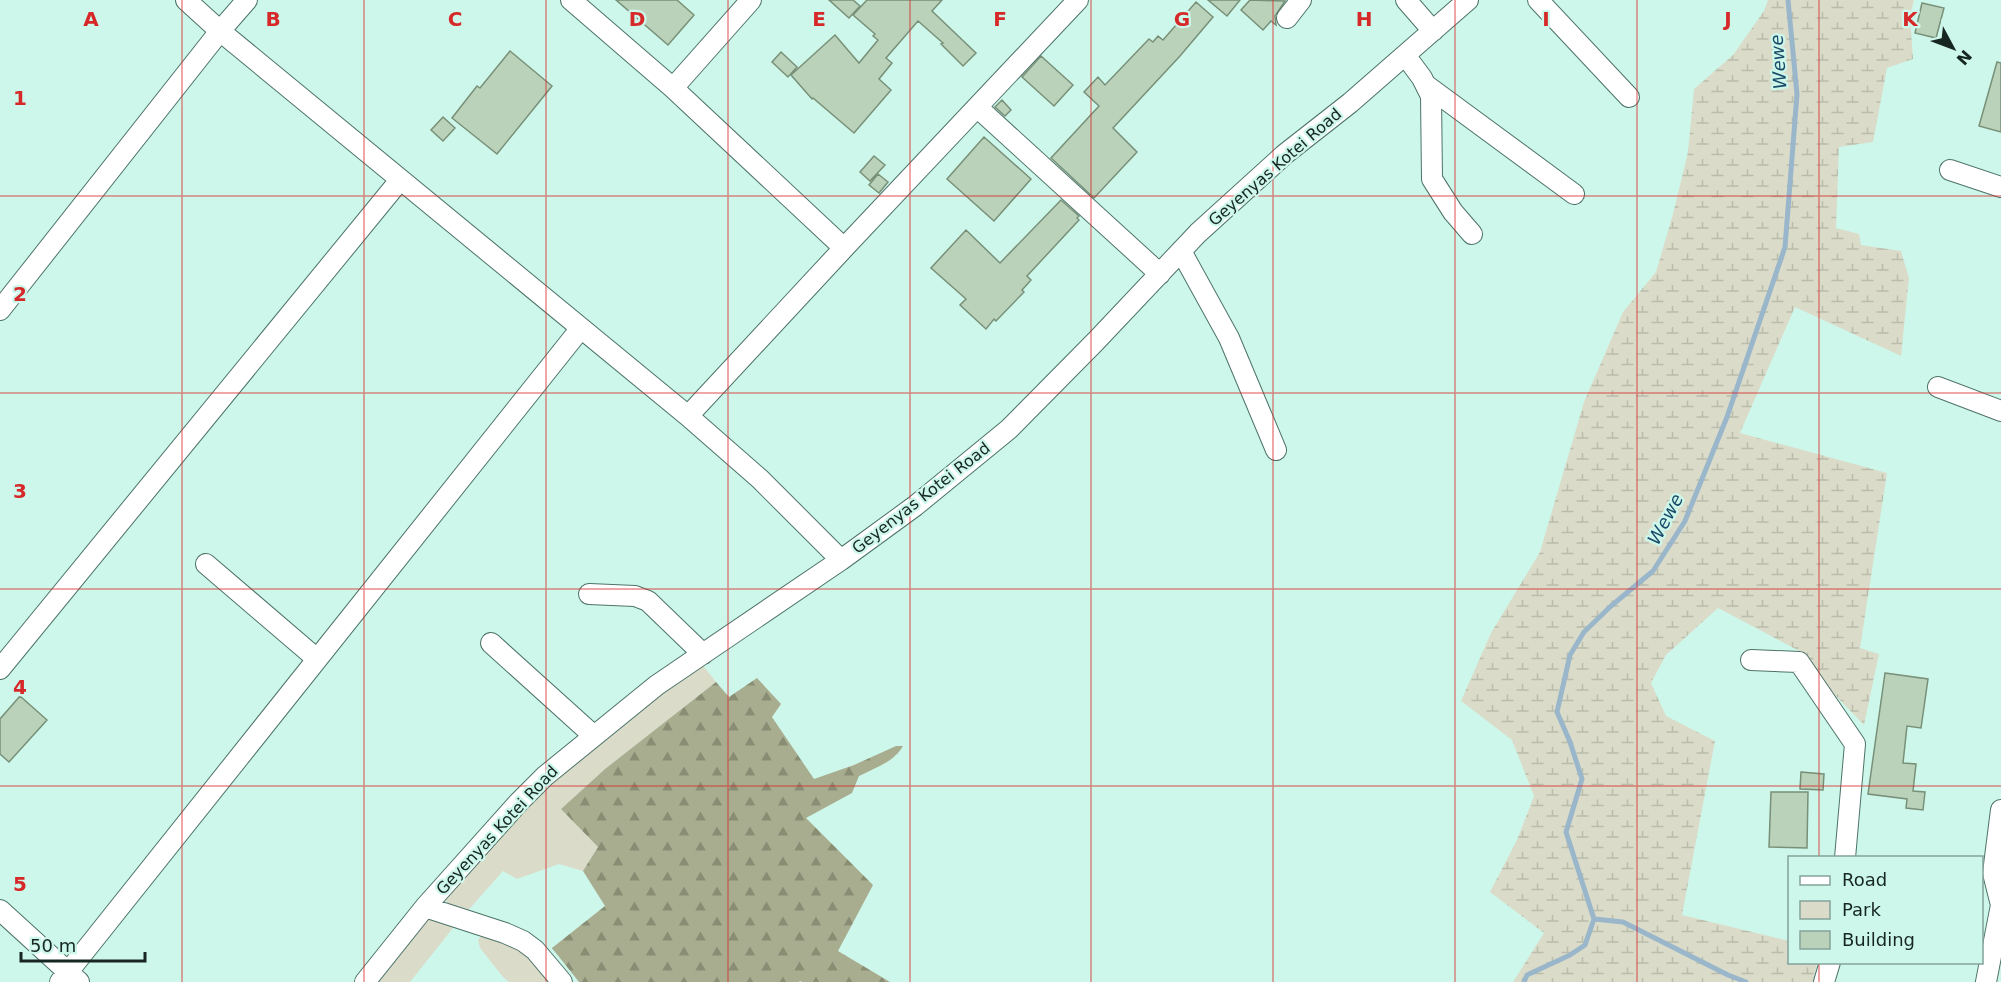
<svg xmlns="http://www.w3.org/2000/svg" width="2001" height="982" font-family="'DejaVu Sans',sans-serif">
  <defs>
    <pattern id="forest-firs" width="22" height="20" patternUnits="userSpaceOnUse" patternTransform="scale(1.5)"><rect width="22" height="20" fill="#a9ad8f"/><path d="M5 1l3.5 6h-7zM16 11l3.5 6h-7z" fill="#898d74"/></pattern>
    <pattern id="wetland-marsh" width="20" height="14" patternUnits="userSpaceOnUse" patternTransform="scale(1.5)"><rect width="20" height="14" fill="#dadcc9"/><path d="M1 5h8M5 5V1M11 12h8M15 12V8" fill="none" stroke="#babdac"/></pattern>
  </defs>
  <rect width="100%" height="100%" fill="#cef7eb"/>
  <path fill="#dadcc9" d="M701 663 716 682 605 769 561 809 598 847 583 871 559 864 517 879 503 871 464 915 442 898 512 820 561 772Z
    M442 918 457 923 410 982H379L428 919Z
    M483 934 519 942 551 977 544 982H509L503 977 480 948 478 940Z"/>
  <path fill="url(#forest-firs)" d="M757 678 781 704 772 717 814 779 854 765 896 746H903C894 762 875 768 859 776L852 793 806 818 873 885 838 951 890 982H802L800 981 799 982H579L552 948 605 906 583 871 598 847 561 809 605 769 716 682 729 697Z"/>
  <path fill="url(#wetland-marsh)" d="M1768 0H1914L1910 16 1913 59 1887 68 1873 142 1839 147 1836 228 1859 234 1861 245 1901 251 1909 278 1901 356 1795 307 1740 433 1887 473 1860 648 1879 654 1864 725 1833 693 1805 654 1718 608 1666 655 1651 683 1666 716 1715 741 1682 915 1789 941 1790 962 1817 963 1813 982H1513L1544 933 1490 892 1517 840 1534 796 1512 740 1461 701 1491 633 1540 552 1584 402 1623 312 1656 272 1673 214 1688 152 1694 89 1733 55 1764 11Z"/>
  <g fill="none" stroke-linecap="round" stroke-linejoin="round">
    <path stroke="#9ab6ca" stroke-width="5" d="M1594 919 1623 922 1728 975 1746 982
      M1524 982 1527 975 1570 955 1585 945 1594 919 1566 832 1582 779 1570 742 1557 712 1570 655 1584 632 1611 606 1653 571 1685 521 1727 417 1785 247 1797 94 1788 0"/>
  </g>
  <path fill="#bad2ba" stroke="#789077" stroke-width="1.5" d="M616 0H677L694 15 668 45Z
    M829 0H853L860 6 849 18Z
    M867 0H942L932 11 976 53 963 66 941 44 943 43 918 21 886 58 892 63 879 79 891 90 854 133 813 98 812 99 791 75 835 35 859 63 878 40 873 36 875 34 853 15Z
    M1208 0H1240L1227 16Z
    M1250 0 1285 1 1275 16 1276 25 1271 21 1263 30 1241 10Z
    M1196 2 1213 17 1180 56 1113 128 1137 152 1094 198 1051 158 1099 106 1084 92 1098 77 1105 85 1149 39 1153 42 1158 36 1163 40Z
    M1922 3 1944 8 1936 38 1915 33Z
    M510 51 552 86 497 154 452 118 477 86 480 88Z
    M781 52 797 67 788 77 772 62Z
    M1041 56 1073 85 1054 106 1022 77Z
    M1997 62 2001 63V132L1979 126Z
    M1002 100 1011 110 1005 116 995 107Z
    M443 117 455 128 443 141 431 130Z
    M984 137 1031 179 994 221 947 179Z
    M874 156 885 165 870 181 860 172Z
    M878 174 888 182 879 193 869 185Z
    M1061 200 1079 216 1077 218 1079 220 1027 276 1031 280 1022 290 1024 292 996 321 994 319 986 329 960 305 966 299 931 268 966 230 1000 263Z
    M1885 673 1928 679 1921 728 1907 726 1903 763 1916 764 1913 791 1925 792 1923 810 1906 808 1907 799 1868 794Z
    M20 696 47 720 9 762 0 754V719Z
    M1801 772 1824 774 1823 790 1800 789Z
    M1771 792H1808L1807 848 1769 847Z"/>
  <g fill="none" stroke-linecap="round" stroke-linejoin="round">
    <g stroke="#4d7368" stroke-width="22">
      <path id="minor" d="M186 0 220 31 688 416 760 479 841 560
        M571 0 673 88 844 248 688 416
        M1406 0 1433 31
        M1538 0 1629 97
        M1287 18 1301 0
        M1405 55 1422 78 1431 96 1432 179 1453 212 1472 234
        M1426 85 1574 194
        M673 88 751 0
        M977 107 1160 274
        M1950 170 2001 187
        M844 248 1078 0
        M1181 251 1229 338 1276 450
        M0 310 220 31 247 0
        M1938 387 2001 411
        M206 564 317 659
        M589 594 635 596 648 601 703 654
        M491 643 594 736
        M1751 660 1799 662 1855 744 1845 858
        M0 669 400 180
        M425 907 505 933 523 941 535 950 562 982
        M0 910 68 972 60 982
        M79 982 68 972 581 328
        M365 982 425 907 518 803 545 776 657 685 841 560 915 506 1009 429 1096 341 1198 233 1285 154 1350 103 1468 0
        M1824 982 1830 962
        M1986 982 2001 905 1993 873 2001 810"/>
    </g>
    <use href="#minor" stroke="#fff" stroke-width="20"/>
  </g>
  <path fill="none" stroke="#d62828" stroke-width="1.5" stroke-opacity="0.55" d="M182 0V982M364 0V982M546 0V982M728 0V982M910 0V982M1091 0V982M1273 0V982M1455 0V982M1637 0V982M1819 0V858M0 196H2001M0 393H2001M0 589H2001M0 786H2001M1819 962V982"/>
  <g text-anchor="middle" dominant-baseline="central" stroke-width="4.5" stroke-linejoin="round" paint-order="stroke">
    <g font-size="16" fill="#162621" stroke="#cef7eb">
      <text transform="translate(1275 167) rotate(-41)">Geyenyas Kotei Road</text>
      <text transform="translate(921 498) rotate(-38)">Geyenyas Kotei Road</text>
      <text transform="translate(497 830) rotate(-47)">Geyenyas Kotei Road</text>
    </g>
    <g font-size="18" font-style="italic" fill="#1a4c69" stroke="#cef7eb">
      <text transform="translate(1778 62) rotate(-94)">Wewe</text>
      <text transform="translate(1665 519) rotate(-62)">Wewe</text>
    </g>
  </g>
  <g font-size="20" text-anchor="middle" font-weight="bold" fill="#d62828" stroke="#cef7eb" stroke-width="4.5" stroke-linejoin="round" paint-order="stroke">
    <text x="91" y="26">A</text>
    <text x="273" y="26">B</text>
    <text x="455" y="26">C</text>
    <text x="637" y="26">D</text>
    <text x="819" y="26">E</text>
    <text x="1000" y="26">F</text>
    <text x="1182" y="26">G</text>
    <text x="1364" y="26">H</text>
    <text x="1546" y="26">I</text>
    <text x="1728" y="26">J</text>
    <text x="1910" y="26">K</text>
    <text x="20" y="105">1</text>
    <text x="20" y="301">2</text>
    <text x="20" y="498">3</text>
    <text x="20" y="694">4</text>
    <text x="20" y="891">5</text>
  </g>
  <rect x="1788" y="856" width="195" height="108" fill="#cef7eb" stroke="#84a39a" stroke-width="1.5"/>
  <rect x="1800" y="876" width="30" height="9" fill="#ffffff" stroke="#84a39a" stroke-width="1.5"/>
  <text x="1842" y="886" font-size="18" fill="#162621">Road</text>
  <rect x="1800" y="901" width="30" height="18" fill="#dadcc9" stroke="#84a39a" stroke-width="1.5"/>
  <text x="1842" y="916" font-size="18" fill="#162621">Park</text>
  <rect x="1800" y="931" width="30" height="18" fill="#bad2ba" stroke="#84a39a" stroke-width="1.5"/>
  <text x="1842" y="946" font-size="18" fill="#162621">Building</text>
  <g transform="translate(1953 48) rotate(131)" stroke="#cef7eb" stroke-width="4.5" paint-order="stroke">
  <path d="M0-4.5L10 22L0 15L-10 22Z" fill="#162621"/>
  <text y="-9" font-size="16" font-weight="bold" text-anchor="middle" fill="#162621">N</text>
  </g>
  <path d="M21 952v9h124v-9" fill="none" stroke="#162621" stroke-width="3"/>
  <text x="30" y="952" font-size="18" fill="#162621" stroke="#cef7eb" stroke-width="4.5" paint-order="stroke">50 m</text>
</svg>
